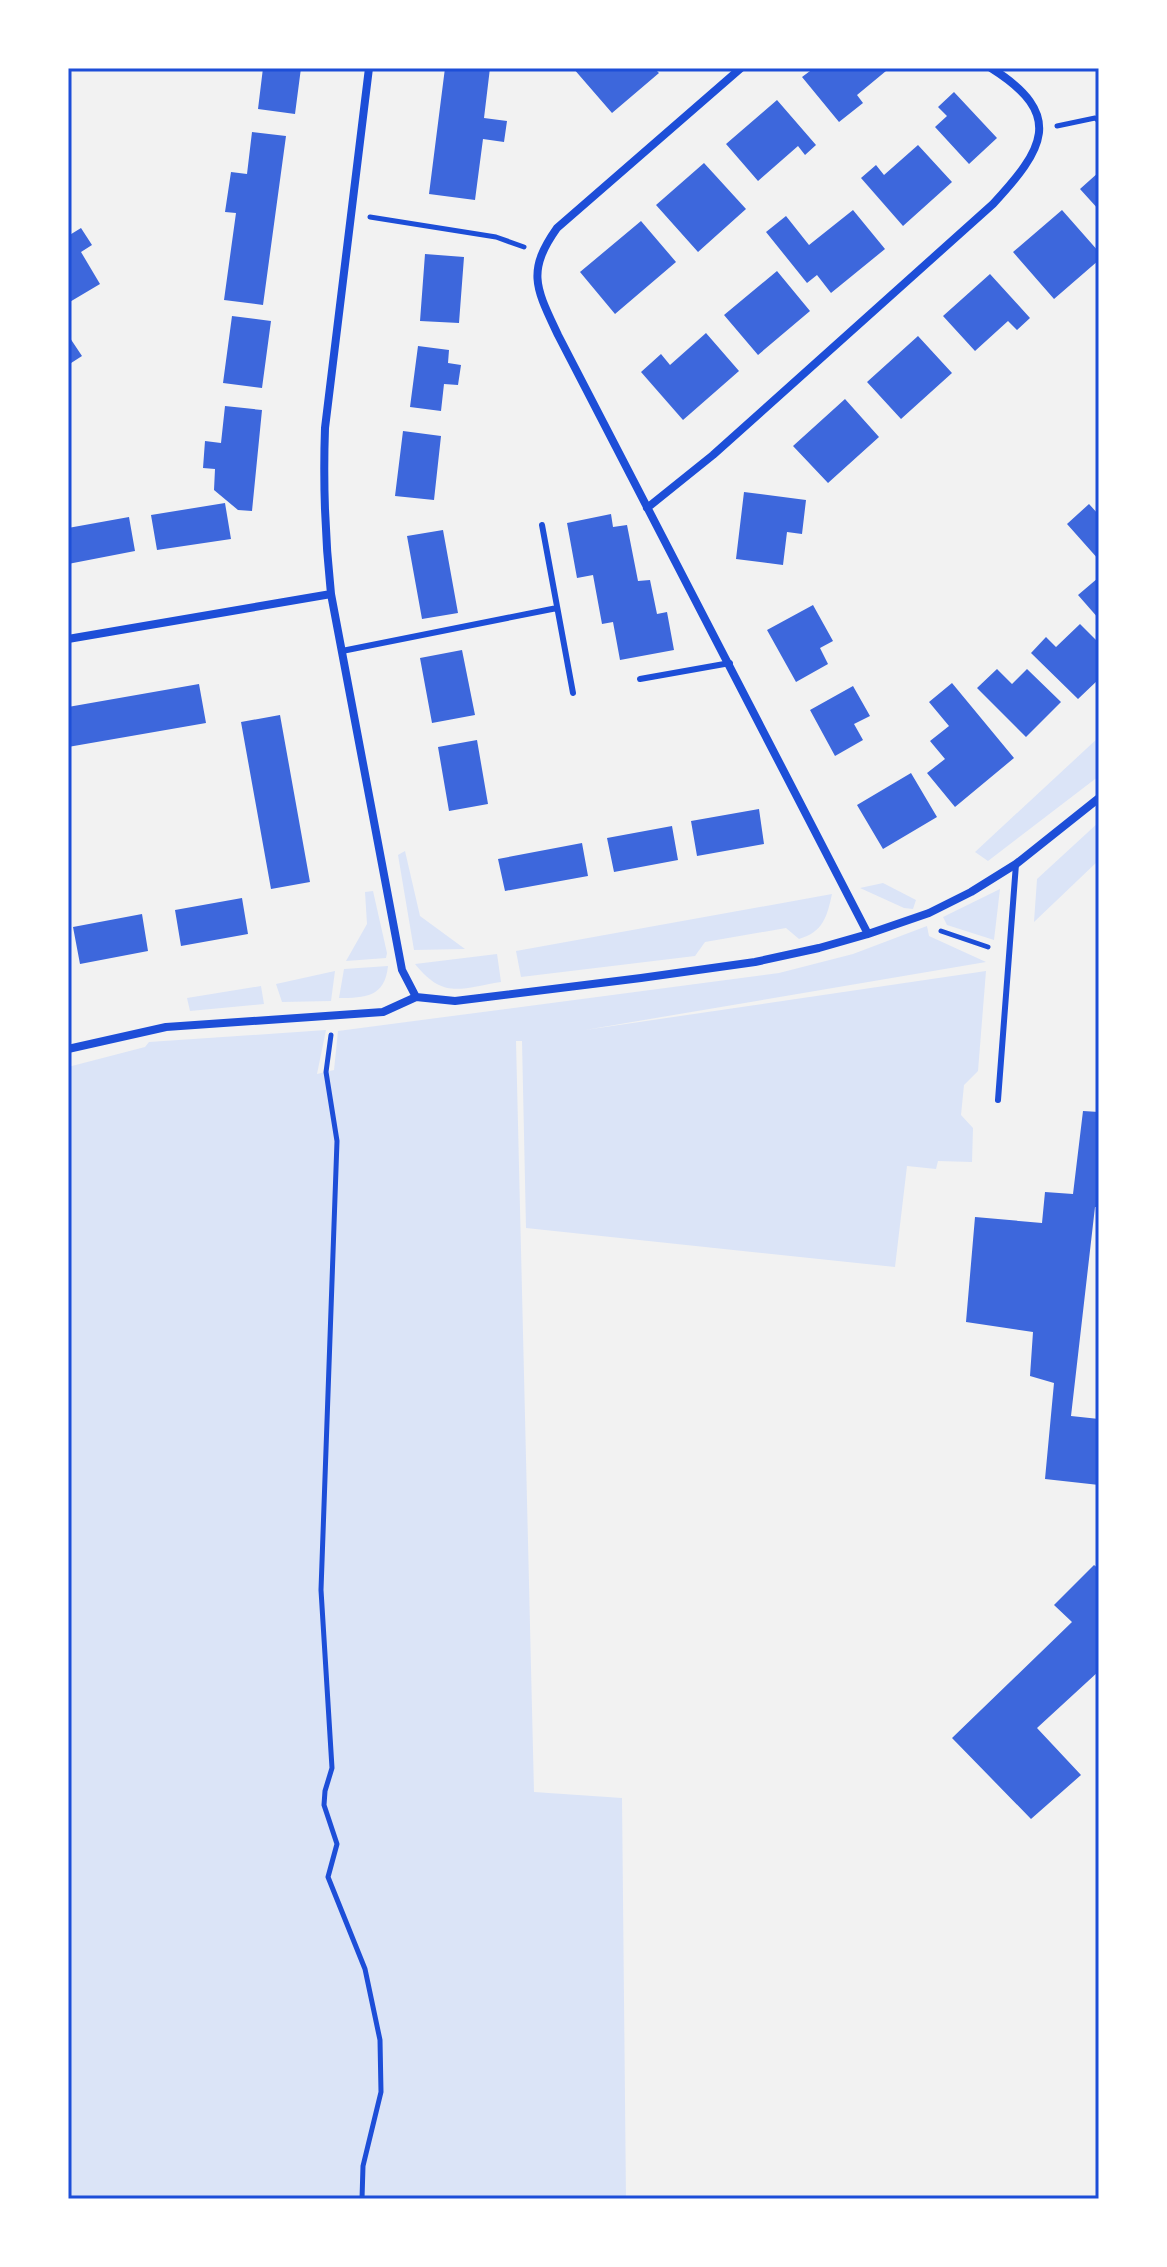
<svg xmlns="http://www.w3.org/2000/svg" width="1167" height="2267" font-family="'Sofia Sans Condensed',sans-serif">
  <rect width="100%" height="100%" fill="#f2f2f2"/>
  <path fill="#dbe4f7" d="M1099 737V776L988 861 975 852Z
    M1099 822V860L1034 922 1037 879Z
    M405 851 420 916 465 949 414 950 398 855Z
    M883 883 916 900 913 909 904 908 860 888Z
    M1000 889 994 940 947 925 943 917Z
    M373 891 387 953 386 958 346 961 367 924 365 892Z
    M832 894C827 917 823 932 799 939L786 928 705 942 695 956 521 977 516 951Z
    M927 926 929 936 986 962 585 1030 986 971 978 1071 964 1085 961 1115 973 1128 972 1162 938 1161 936 1169 907 1166 895 1267 526 1228 522 1041H516L534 1792 622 1798 626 2199H68V1067L145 1047 149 1042 326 1030 317 1074 334 1070 338 1031 779 973 853 954Z
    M497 954 501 982C461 988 444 1000 415 964Z
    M388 966C385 997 365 998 339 998L344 969Z
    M335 971 331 1001 282 1002 276 984Z
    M261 986 264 1004 190 1011 187 998Z"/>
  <path fill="#3d67dc" d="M263 68H301L295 114 258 109Z
    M445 68H490L484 118 507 121 504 142 483 139 475 200 429 194Z
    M573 68H654L659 73 612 113Z
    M814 68H883L886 71 857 95 863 103 839 122 802 77Z
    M954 92 997 138 969 164 935 127 947 116 938 107Z
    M777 100 816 145 805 155 798 146 758 181 726 144Z
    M252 132 286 136 263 305 224 300 236 213 225 212 231 172 247 174Z
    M918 145 952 182 903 226 861 178 876 165 884 175Z
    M704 163 746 209 698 252 656 205Z
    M1099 172V210L1080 189Z
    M853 210 885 249 831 293 817 275 807 283 766 232 786 216 809 245Z
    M1062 210 1099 252V260L1054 299 1013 252Z
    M641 221 676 262 615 314 580 272Z
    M81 228 92 245 81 252 100 284 68 303V236Z
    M425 254 464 257 459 323 420 321Z
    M777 271 810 311 758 355 724 315Z
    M990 274 1030 318 1017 330 1008 321 975 351 943 316Z
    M232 316 271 321 262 388 223 383Z
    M706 333 739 371 683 420 641 372 661 354 670 365Z
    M68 335 82 356 68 365Z
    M918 336 952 373 901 419 867 382Z
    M418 346 449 350 448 363 461 365 458 385 444 384 441 411 410 407Z
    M845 399 879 437 828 483 793 446Z
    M225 406 262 410 252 511 238 510 214 490 215 469 203 468 205 441 221 443Z
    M403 431 441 436 434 500 395 496Z
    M744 492 806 500 802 534 787 532 783 565 736 559Z
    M225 503 231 539 157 550 151 515Z
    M1089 504 1099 515V560L1067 524Z
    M611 514 613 527 627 525 638 581 650 580 657 614 667 612 674 650 620 660 613 622 602 624 593 575 577 578 567 523Z
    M129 517 135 551 68 564V528Z
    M443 530 458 613 422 619 407 536Z
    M1098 578 1099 580V619L1078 595Z
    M813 605 833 641 820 648 828 664 796 682 767 630Z
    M1080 624 1099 643V679L1078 699 1031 653 1046 637 1056 647Z
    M462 650 475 715 432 723 420 658Z
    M997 669 1012 684 1027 669 1061 702 1026 737 977 688Z
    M952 683 1014 758 955 807 927 773 945 759 930 741 949 726 929 702Z
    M199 684 206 723 68 747V707Z
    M853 686 870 716 854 724 863 740 835 756 810 710Z
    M280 715 310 882 271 889 241 722Z
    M477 740 488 804 449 811 438 747Z
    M911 773 937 817 883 849 857 805Z
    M759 809 764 844 697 856 691 821Z
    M672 826 678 860 614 872 607 838Z
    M582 843 588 876 505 891 498 859Z
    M242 898 248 934 181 946 175 910Z
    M142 914 148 951 80 964 73 927Z
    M1083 1111 1099 1112V1207H1095L1071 1416 1099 1419V1485L1045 1479 1054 1383 1030 1376 1033 1332 966 1322 975 1217 1042 1223 1045 1192 1073 1194Z
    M1094 1565 1099 1569V1671L1037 1728 1081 1775 1031 1819 952 1738 1072 1622 1054 1605Z"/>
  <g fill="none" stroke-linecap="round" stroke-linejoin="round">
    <path stroke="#1d4ed8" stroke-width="5" d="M1057 126 1095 118 1099 121
      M370 217 496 237 524 247
      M941 931 988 947
      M331 1035 326 1072 337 1141 321 1590 332 1768 325 1791 324 1805 337 1844 328 1877 365 1969 380 2040 381 2092 363 2166 362 2199"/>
    <path stroke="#1d4ed8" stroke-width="6" d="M542 525 573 693
      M342 651 557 608
      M640 679 730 663
      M998 1100 1016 864"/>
    <path stroke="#1d4ed8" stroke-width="8" d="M369 68 325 428C323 484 325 538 331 594L402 970 416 997
      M741 68 557 228C526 272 536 288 558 335L868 934
      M647 508 713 455 993 204C1043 150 1066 115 991 68
      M68 639 331 594
      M68 1049 166 1027 383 1012 416 997 455 1001 641 978 755 962 819 948 868 934 929 913 971 892 1016 864 1099 798"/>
  </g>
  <rect width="1167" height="2267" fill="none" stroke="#ffffff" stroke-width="140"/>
  <rect x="70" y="70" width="1027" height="2127" fill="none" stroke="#1d4ed8" stroke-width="3"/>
</svg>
